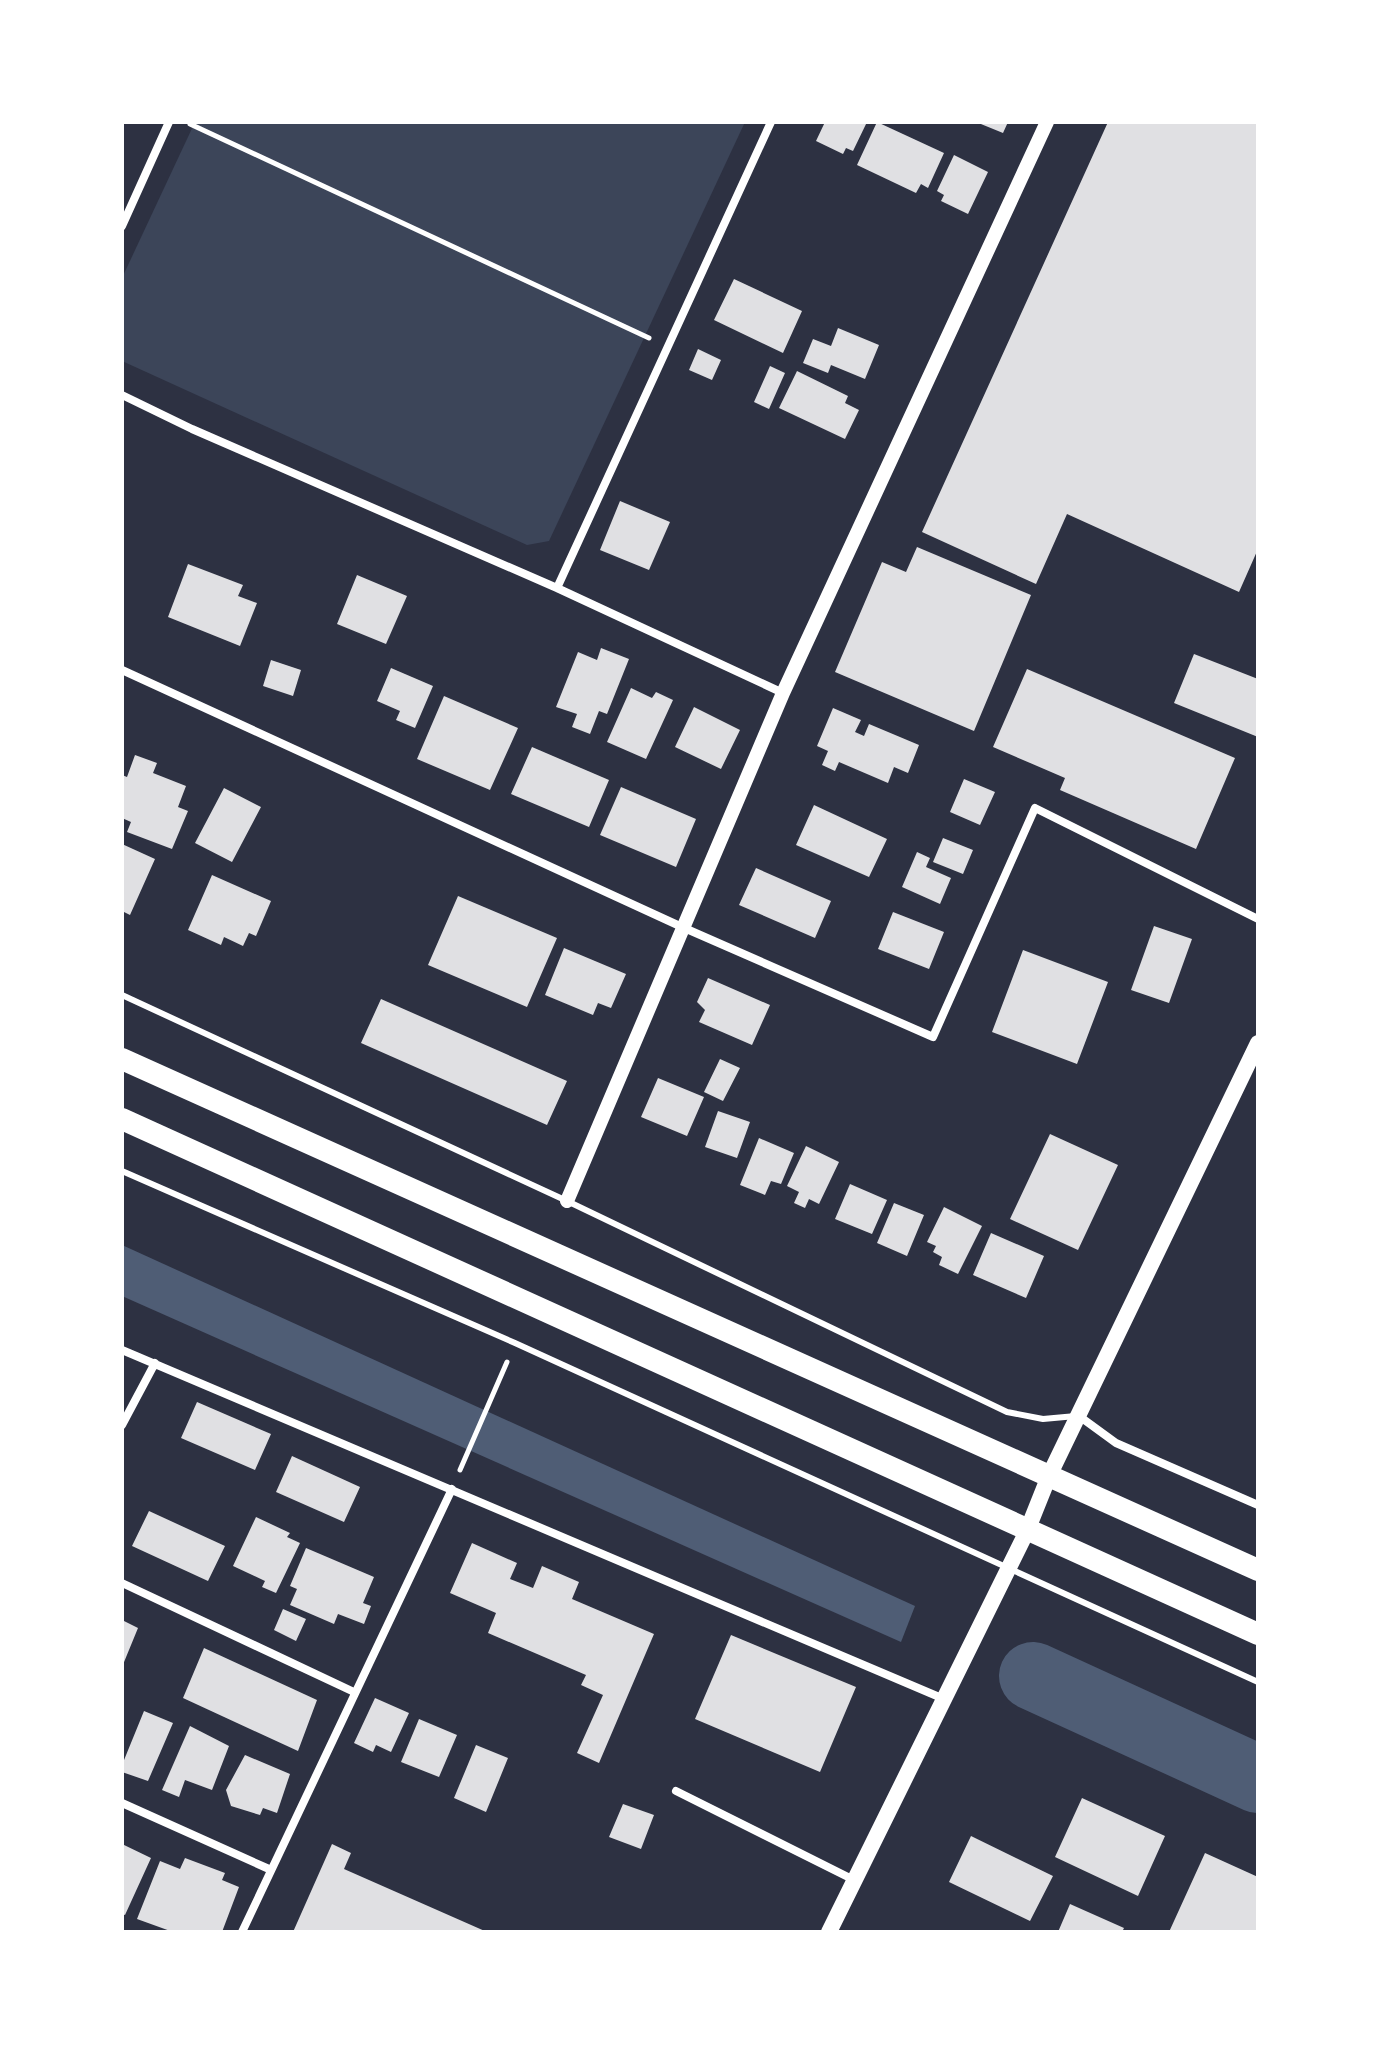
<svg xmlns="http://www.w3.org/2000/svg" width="1380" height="2054" font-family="Quicksand,sans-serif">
  <rect width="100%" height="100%" fill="#2d3142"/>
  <path fill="#3c4559" d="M195 122H745L549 541 527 545 122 361V278Z"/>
  <path fill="#4f5d75" d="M122 1245 915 1606 901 1642 122 1296Z"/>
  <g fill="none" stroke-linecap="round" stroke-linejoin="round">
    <path stroke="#4f5d75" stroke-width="68" d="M1033 1676 1258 1779"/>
  </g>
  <path fill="#e0e0e3" d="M825 122H867L853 151 846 148 843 154 816 141Z
    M877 122 944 153 928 188 921 184 916 193 857 165Z
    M976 122H1008L1003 133Z
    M1108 122H1258V549L1239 592 1067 514 1036 584 922 532Z
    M954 155 988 172 968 214 941 201 944 195 937 191Z
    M734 279 802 311 783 353 714 320Z
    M838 328 879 345 865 379 831 365 828 373 803 363 813 339 831 346Z
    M698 349 721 360 712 380 689 370Z
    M770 366 785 373 769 409 754 402Z
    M797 371 848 396 845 403 859 410 845 439 779 408Z
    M620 501 670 522 649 570 600 550Z
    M917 547 1031 595 974 731 835 672 882 562 906 572Z
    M188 564 243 585 238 596 257 603 240 646 168 617Z
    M357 575 407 596 386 644 337 624Z
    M601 648 629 659 607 714 599 711 590 734 572 727 577 714 556 707 578 652 597 660Z
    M1194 654 1258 679V737L1174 703Z
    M271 660 301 670 293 696 263 686Z
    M391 668 433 686 415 728 396 720 400 711 377 701Z
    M1027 669 1235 758 1196 849 1060 790 1065 778 993 747Z
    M631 688 652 698 656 692 673 700 646 759 607 742Z
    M444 696 518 728 490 790 417 759Z
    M694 707 740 730 721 769 675 747Z
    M833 708 861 720 855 732 864 736 869 724 919 745 908 773 894 767 888 783 839 762 835 771 822 765 828 751 817 746Z
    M532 747 609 780 589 827 511 794Z
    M135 755 157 763 153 773 186 786 178 807 188 811 172 849 127 832 131 822 122 818V775L127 777Z
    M964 779 995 792 980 825 950 812Z
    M621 787 696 819 676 867 600 835Z
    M224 788 261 807 232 862 195 843Z
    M814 805 887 839 869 877 796 845Z
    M943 838 973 850 963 874 933 862Z
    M122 844 155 859 130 915 122 911Z
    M917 852 930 858 926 867 951 878 940 904 902 887Z
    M756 868 831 901 815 938 739 905Z
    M212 875 271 901 256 936 249 933 243 946 224 937 221 945 188 930Z
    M458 896 557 938 527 1007 428 965Z
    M893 912 944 932 929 969 878 949Z
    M1154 926 1192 939 1169 1003 1131 990Z
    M564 948 626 974 611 1008 598 1003 593 1015 545 995Z
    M1023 950 1108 982 1077 1064 992 1032Z
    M708 978 770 1005 752 1045 699 1022 705 1010 697 1002Z
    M381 999 567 1081 547 1125 361 1043Z
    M720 1059 740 1068 723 1101 704 1092Z
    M658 1078 704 1097 687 1136 641 1117Z
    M718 1111 750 1122 737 1158 705 1147Z
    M1050 1134 1118 1165 1078 1250 1010 1219Z
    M759 1138 794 1153 781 1184 771 1181 765 1195 740 1185Z
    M806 1146 839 1162 819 1204 809 1199 805 1208 794 1203 799 1192 787 1186Z
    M850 1184 887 1200 872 1234 835 1219Z
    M894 1203 924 1215 907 1256 877 1243Z
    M944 1207 982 1226 958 1274 939 1265 942 1257 933 1252 936 1246 927 1242Z
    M991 1233 1044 1256 1026 1298 973 1275Z
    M197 1402 271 1434 255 1470 181 1438Z
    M292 1456 360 1487 344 1522 276 1492Z
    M149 1511 225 1546 208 1581 132 1546Z
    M256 1517 290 1533 287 1537 300 1543 276 1593 262 1587 265 1581 233 1566Z
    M472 1543 517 1563 510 1579 533 1588 542 1566 579 1582 572 1599 654 1634 599 1763 577 1753 603 1695 581 1685 586 1675 488 1633 496 1613 450 1593Z
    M306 1548 374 1577 363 1603 371 1606 364 1624 338 1614 334 1624 290 1605 297 1589 290 1586Z
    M283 1609 306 1619 296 1641 274 1630Z
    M122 1620 138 1628 122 1667Z
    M731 1635 856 1687 820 1772 695 1719Z
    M204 1648 317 1700 298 1751 183 1698Z
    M375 1698 409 1713 391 1752 376 1745 373 1752 354 1743Z
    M144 1711 173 1723 148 1781 122 1772V1765Z
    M419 1719 457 1735 439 1777 401 1762Z
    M190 1726 229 1746 212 1790 185 1780 179 1797 162 1790Z
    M476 1745 508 1758 486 1812 454 1798Z
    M245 1755 290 1774 277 1813 263 1808 260 1815 231 1806 226 1790Z
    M1082 1798 1165 1836 1138 1896 1055 1857Z
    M623 1804 654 1815 641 1849 609 1837Z
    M971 1836 1053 1876 1030 1921 949 1882Z
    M122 1844 151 1858 125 1915 122 1914Z
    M332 1844 351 1853 344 1869 487 1932H293Z
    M1205 1853 1258 1877V1932H1169Z
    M185 1858 225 1873 222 1880 239 1887 222 1932H173L137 1919 160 1861 180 1869Z
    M1070 1904 1124 1928 1122 1932H1058Z"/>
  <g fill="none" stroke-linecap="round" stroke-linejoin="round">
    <path stroke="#fff" stroke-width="5" d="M190 124 649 338
      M460 1470 507 1362"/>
    <path stroke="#fff" stroke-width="6" d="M122 995 567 1201 1007 1412 1043 1419 1076 1416
      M122 1171 515 1343 1258 1682"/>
    <path stroke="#fff" stroke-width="8" d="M122 226 169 122
      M122 395 192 429 557 588 783 693
      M557 588 771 122
      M122 670 682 927 933 1037 1035 808 1258 919
      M122 1350 944 1699
      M1079 1416 1116 1443 1258 1505
      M122 1425 155 1363
      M122 1583 354 1692
      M676 1791 854 1880
      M122 1803 269 1869
      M242 1932 452 1489"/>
    <path stroke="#fff" stroke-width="14" d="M567 1201 783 693 1047 122"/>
    <path stroke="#fff" stroke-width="16" d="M829 1932 1027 1531 1049 1476 1258 1043"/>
    <path stroke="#fff" stroke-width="22" d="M122 1059 1258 1570
      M122 1119 1258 1634"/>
  </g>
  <rect width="1380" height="2054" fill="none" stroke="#ffffff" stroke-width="248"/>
</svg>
